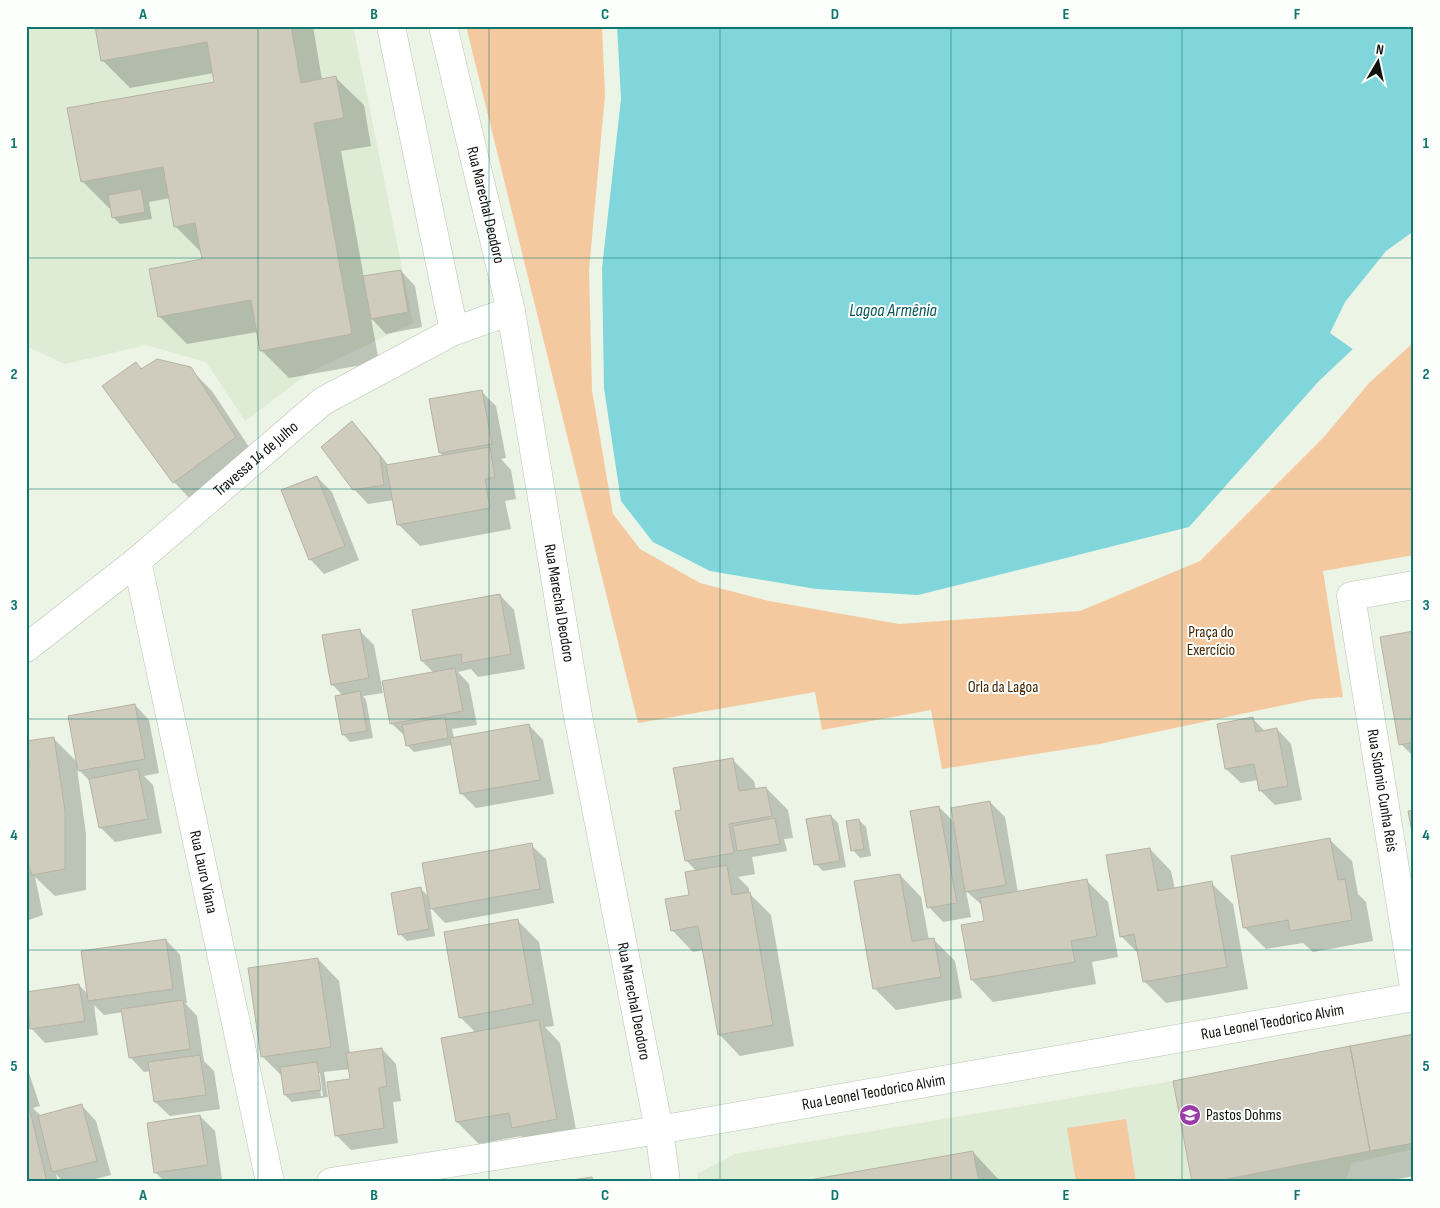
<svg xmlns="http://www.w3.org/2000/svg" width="1440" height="1208" font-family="'Sofia Sans Condensed',sans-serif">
  <rect width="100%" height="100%" fill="#ebf4e5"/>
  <path fill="#deebd5" d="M26 26H353L413 323 310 372 245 421 206 362 146 345 65 364 26 346Z
    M1414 1034V1149L1351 1163 1346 1182H698L697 1174 735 1154 1173 1081Z"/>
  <path fill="#f5c9a0" d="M466 26H602L605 95 589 270 592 390 613 514 640 549 700 583 769 601 899 624 1080 611 1200 561 1324 437 1369 383 1414 342V555L1323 571 1343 697 1313 699 1099 744 942 769 931 710 822 730 815 692 638 723Z
    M1126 1119 1136 1182H1076L1067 1128Z"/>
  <path fill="#80d6db" d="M617 26H1414V291L1318 382 1189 527 918 595 816 589 710 571 653 542 621 501 604 388 602 268 621 99Z"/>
  <path fill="#ebf4e5" d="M1414 231V295L1354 350 1330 333 1345 302 1386 251Z"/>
  <path fill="#0003" fill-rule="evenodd" d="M96 26H313L322 80 336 78 364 105 371 146 341 151 364 278 401 271 415 286 422 327 386 334 371 318 379 362 289 378 261 350 258 332 187 344 159 316 203 260 202 253 175 226 170 198 149 202 152 219 120 224 113 217 112 208 110 209 82 181 216 83 214 73 130 88 102 60Z
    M136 363 143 370 190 369 212 391 257 459 195 504 174 482Z
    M482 392 496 406 506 458 501 459 511 470 516 499 505 501 511 529 420 546 398 524 394 500 368 504 354 489 352 423 366 437 389 466 443 456 440 453 431 400Z
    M317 477 332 492 359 560 324 574 310 559Z
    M500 595 514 610 525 669 478 677 471 669 458 672 469 684 477 725 452 729 454 738 529 725 543 740 554 794 476 808 461 793 452 745 414 752 407 745 406 737 391 723 434 673 422 661 413 611Z
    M359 630 374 645 383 693 363 696 366 700 373 738 350 742 343 734V696L332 684Z
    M1414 632V757L1401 744Z
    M135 705 149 720 159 773 144 776 153 785 162 833 115 842 100 827 91 782 77 768 86 834V890L55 896 35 877 43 915 26 921V866L32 872 31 768 54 739 78 763Z
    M1253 719 1265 731 1277 729 1291 744 1302 800 1275 805 1260 790 1258 780 1241 783 1226 769Z
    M732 759 754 781 756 790 766 788 788 810 793 838 784 839 787 851 752 857 755 874 738 877 749 888V893L771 915 794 1046 740 1056 719 1034 703 950 693 952 672 930 691 896 697 872 686 860 682 811Z
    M990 802 1005 817 1018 893 1087 881 1108 902 1118 957 1092 962 1096 984 993 1002 972 980 962 926 986 922 983 906 966 891 971 917 943 922 929 907 939 807 955 823Z
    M831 816 838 823 846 867 823 871 816 864Z
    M859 820 866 827 871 856 860 858 853 850Z
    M1330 840 1352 861 1358 894 1366 902 1373 941 1313 952 1303 943 1266 949 1244 927Z
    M531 845 546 859 554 903 445 923 430 907 435 936 407 941 400 934 421 889 429 897Z
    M1150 849 1171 871 1175 889 1211 883 1233 904 1248 989 1166 1003 1144 981 1139 954 1121 936Z
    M900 875 921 897 929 940 933 939 955 961 962 998 896 1010 874 988Z
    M517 920 539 942 554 1026 545 1027 560 1043 578 1141 534 1149 521 1136 479 1144 457 1122 442 1039 476 1033 460 1017Z
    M166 940 180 955 187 1003H185L197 1016 204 1061 214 1071 220 1109 170 1116 155 1102 151 1071 144 1072 130 1057 123 1012 104 1015 94 1005 98 1035 45 1043 31 1028 26 993 79 985 89 995Z
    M318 959 339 981 350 1054 382 1049 396 1064 401 1101 393 1102 398 1143 351 1150 336 1135 351 1080 350 1069 324 1072 328 1097 292 1102 285 1095 283 1077 262 1056ZM318 1073H320L323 1096H321Z
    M1414 1036V1176L1382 1182H1194Z
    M26 1064 40 1106 33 1108 41 1116 82 1106 96 1121 111 1175 84 1182H63L56 1174 58 1182H26Z
    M200 1116 215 1131 222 1179 205 1182H165L155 1172Z
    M973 1152 1001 1182H805Z"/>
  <path fill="#cfccbd" stroke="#b6b3a4" d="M95 26H291L301 83 336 76 344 118 314 123 352 334 260 351 251 300 158 317 149 269 202 259 195 223 174 227 163 167 81 182 67 108 214 82 207 42 101 61Z
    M141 189 145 212 112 218 108 195Z
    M401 270 408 312 371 319 363 276Z
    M157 359 191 367 236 437 173 483 102 386 136 362 141 369Z
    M482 390 492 444 439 453 429 399Z
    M352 421 380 456 384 485 353 490 321 447Z
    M490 447 495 477 485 479 490 508 397 525 386 465Z
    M317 476 345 546 309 560 281 490Z
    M500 594 511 654 462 663 461 654 421 661 412 610Z
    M360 629 369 678 331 685 322 635Z
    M1414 631V742L1399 745 1380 637Z
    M455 668 463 711 390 724 382 681Z
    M360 691 367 731 342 735 335 696Z
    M135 704 145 759 78 771 68 716Z
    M445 717 448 738 406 746 402 725Z
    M1253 717 1256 732 1277 728 1288 786 1259 791 1254 764 1225 769 1217 724Z
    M529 724 540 780 460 794 450 738Z
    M54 737 65 811V869L32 875 26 858V767H29L26 741Z
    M733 758 739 791 766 787 772 816 729 824 734 853 685 861 675 811 681 810 673 768Z
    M138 769 148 819 99 828 89 779Z
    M990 801 1006 885 965 892 951 808Z
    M939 806 957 903 927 908 910 811Z
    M1414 810V843L1408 811Z
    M831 815 840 861 814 865 806 819Z
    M775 818 780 844 737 851 733 826Z
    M859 819 864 849 851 851 846 821Z
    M1330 838 1338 880 1345 879 1352 920 1290 931 1288 920 1243 928 1231 856Z
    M532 843 540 889 430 909 422 863Z
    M1150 848 1158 891 1212 881 1227 967 1143 982 1134 934 1120 937 1106 855Z
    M727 865 732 895 750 892 773 1025 718 1035 698 926 671 931 665 899 689 895 685 872Z
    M900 874 912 941 934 938 941 977 873 989 854 881Z
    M1087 879 1097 936 1071 941 1075 962 971 980 961 925 984 921 980 898Z
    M421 887 429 929 398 935 391 893Z
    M518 919 533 1004 459 1018 444 932Z
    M166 939 173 989 88 1001 81 951Z
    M318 958 331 1047 261 1057 248 968Z
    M79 984 85 1021 30 1029 26 992Z
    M183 1000 190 1049 129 1058 121 1009Z
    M539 1020 557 1119 512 1128 509 1113 456 1122 441 1038Z
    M1414 1034V1143L1370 1151 1350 1046Z
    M1350 1046 1370 1151 1212 1182H1192L1173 1081Z
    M382 1048 387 1086 379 1088 384 1128 335 1136 327 1082 350 1079 346 1053Z
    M200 1055 206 1095 154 1102 148 1062Z
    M317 1062 321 1090 284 1095 280 1067Z
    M26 1102H28L47 1182H26Z
    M82 1104 97 1161 52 1172 38 1116Z
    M200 1115 208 1165 154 1173 147 1123Z
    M973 1151 979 1182H798Z
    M592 1177 593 1182H559Z"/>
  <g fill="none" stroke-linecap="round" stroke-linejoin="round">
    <g stroke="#bbc3b5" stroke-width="29">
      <g id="minor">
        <path d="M391 26 454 331"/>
        <path id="s1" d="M443 26 511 311 578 716 659 1130 666 1182"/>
        <path id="s2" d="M137 561 270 1182"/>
        <path id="s3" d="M1414 585 1351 596 1414 987"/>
        <path id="s4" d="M26 648 137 561 323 401 454 331 511 311"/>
        <path id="s5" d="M331 1182 659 1130 1414 997"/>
      </g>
    </g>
    <use href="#minor" stroke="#fff" stroke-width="28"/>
  </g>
  <path fill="none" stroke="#0f766e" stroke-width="1" stroke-opacity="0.55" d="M258 26V1182M489 26V1182M720 26V1182M951 26V1182M1182 26V1182M26 258H1414M26 489H1414M26 719H1414M26 950H1414"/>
  <defs>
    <g id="school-disc" transform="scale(1.125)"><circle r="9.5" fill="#9a3ca5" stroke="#fdfffc"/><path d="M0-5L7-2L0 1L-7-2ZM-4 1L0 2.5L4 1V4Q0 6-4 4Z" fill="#fff"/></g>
  </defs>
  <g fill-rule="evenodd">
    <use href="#school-disc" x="1190" y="1115"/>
  </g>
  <g text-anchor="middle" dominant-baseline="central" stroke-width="4" stroke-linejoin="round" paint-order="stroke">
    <g font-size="16" fill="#0f120d" stroke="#fdfffc">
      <text stroke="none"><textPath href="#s1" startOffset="184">Rua Marechal Deodoro</textPath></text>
      <text stroke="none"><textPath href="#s4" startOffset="298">Travessa 14 de Julho</textPath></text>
      <text stroke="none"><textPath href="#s1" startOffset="589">Rua Marechal Deodoro</textPath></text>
      <text stroke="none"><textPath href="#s3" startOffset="261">Rua Sidonio Cunha Reis</textPath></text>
      <text stroke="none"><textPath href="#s2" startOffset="318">Rua Lauro Viana</textPath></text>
      <text stroke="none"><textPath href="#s1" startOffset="994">Rua Marechal Deodoro</textPath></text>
      <text stroke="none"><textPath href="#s5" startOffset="955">Rua Leonel Teodorico Alvim</textPath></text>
      <text stroke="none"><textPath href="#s5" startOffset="550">Rua Leonel Teodorico Alvim</textPath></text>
    </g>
    <g font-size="16" fill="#432400" stroke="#fdfffc">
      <text x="1211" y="632">Praça do<tspan x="1211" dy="18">Exercício</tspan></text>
      <text x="1003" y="687">Orla da Lagoa</text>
    </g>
    <g font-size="16" fill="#0f120d" stroke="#fdfffc" text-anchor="start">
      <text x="1206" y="1115">Pastos Dohms</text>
    </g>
    <g font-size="18" font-style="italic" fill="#09575b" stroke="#fdfffc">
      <text x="893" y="310">Lagoa Armênia</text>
    </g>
  </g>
  <rect width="1440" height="1208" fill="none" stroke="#fdfffc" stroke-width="55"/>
  <g transform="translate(1378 62) rotate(9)" stroke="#fdfffc" stroke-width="4" paint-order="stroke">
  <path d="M0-4L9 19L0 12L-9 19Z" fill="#0f120d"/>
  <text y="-8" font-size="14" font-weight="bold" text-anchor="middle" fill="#0f120d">N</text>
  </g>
  <rect x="28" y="28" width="1384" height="1152" fill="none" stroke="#0f766e" stroke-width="2"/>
  <g font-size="16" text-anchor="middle" font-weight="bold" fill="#0f766e">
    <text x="143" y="19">A</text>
    <text x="374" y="19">B</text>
    <text x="605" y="19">C</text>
    <text x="835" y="19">D</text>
    <text x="1066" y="19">E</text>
    <text x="1297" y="19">F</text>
    <text x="14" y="148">1</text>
    <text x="1426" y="148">1</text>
    <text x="14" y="379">2</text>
    <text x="1426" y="379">2</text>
    <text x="14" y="610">3</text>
    <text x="1426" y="610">3</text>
    <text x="14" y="840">4</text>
    <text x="1426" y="840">4</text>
    <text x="14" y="1071">5</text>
    <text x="1426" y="1071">5</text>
    <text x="143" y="1200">A</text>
    <text x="374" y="1200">B</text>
    <text x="605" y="1200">C</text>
    <text x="835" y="1200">D</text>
    <text x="1066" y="1200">E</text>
    <text x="1297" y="1200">F</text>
  </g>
</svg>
